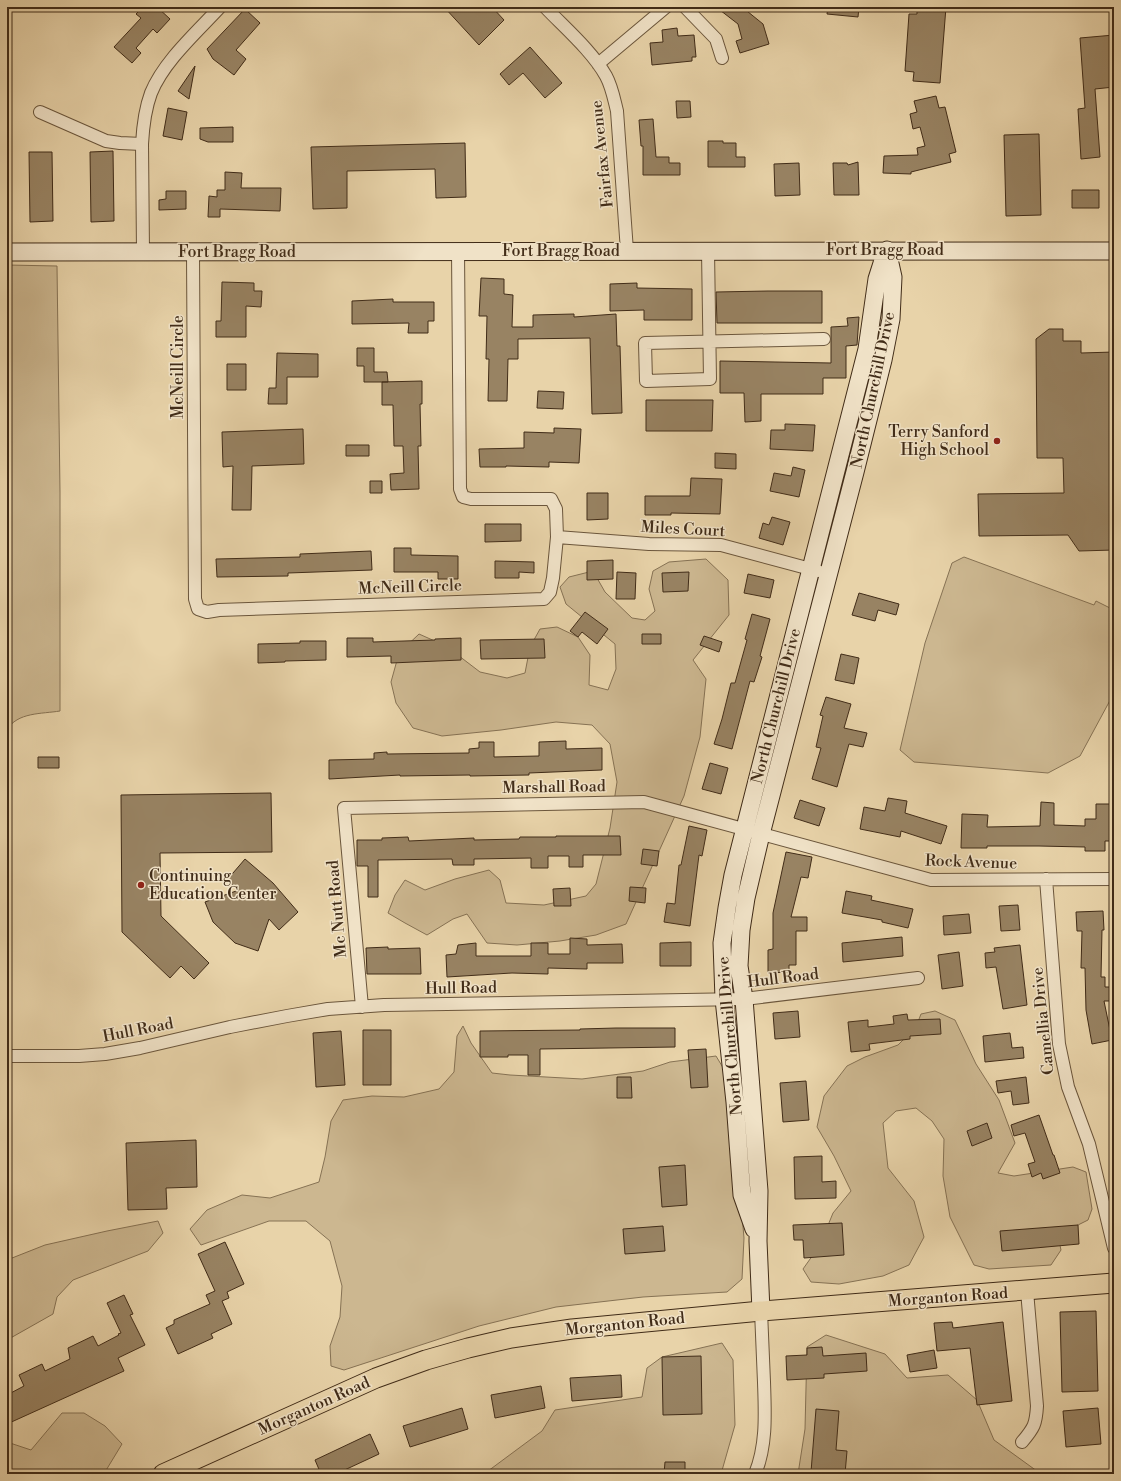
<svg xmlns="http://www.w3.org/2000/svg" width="1121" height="1481" font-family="'Libre Bodoni',serif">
  <rect width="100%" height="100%" fill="#e8d3a9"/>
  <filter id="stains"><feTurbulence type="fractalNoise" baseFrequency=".005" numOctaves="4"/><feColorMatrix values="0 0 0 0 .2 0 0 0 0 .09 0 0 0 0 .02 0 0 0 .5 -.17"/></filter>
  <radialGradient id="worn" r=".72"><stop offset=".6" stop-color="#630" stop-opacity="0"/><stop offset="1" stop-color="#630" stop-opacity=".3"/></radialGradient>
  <path fill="#ccb790" stroke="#867254" d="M7 265 57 266 60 492V711C42 714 17 712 7 730Z
    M964 557 1094 605 1096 601 1114 610V693L1080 756 1048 773 914 762 900 750 925 643 952 563Z
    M706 559 728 580 729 615 693 660 706 679 700 737 684 796 626 924 596 935 560 941 517 945 487 943 467 914 453 919 427 935 405 923 388 913 395 895 405 880 425 890 455 879 489 870 500 880 506 903 544 905 586 896 596 884 610 828 617 782 610 744 592 725 556 722 501 730 442 736 413 728 396 703 391 682 399 653 419 634 446 646 480 672 507 678 525 673 530 647 540 629 557 627 578 637 590 655 589 685 608 690 616 669 615 644 566 604 560 587 569 577 593 571 605 592 632 618 645 620 655 611 649 589 653 571 669 562Z
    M935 1011 955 1020 976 1064 999 1100 1015 1143 998 1173 1014 1176 1073 1167 1086 1172 1092 1209 1088 1220 1078 1225 1057 1232 1061 1250 1051 1265 989 1269 974 1265 950 1217 943 1176 944 1139 932 1121 916 1108 896 1111 883 1123 888 1168 914 1201 924 1237 909 1265 883 1276 839 1284 811 1282 803 1269 820 1245 833 1213 851 1191 834 1156 817 1127 824 1096 847 1066 865 1057 898 1045 916 1027 921 1014Z
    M463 1026 471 1043 492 1073 510 1075 582 1079 643 1071 670 1062 716 1056 728 1076 732 1102 744 1238 742 1279 727 1292 643 1297 556 1307 479 1326 344 1370 331 1366 330 1346 340 1317 342 1286 330 1241 306 1221H269L201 1245 190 1229 207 1210 242 1195 270 1198 319 1182 325 1157 331 1121 343 1100 372 1096 404 1097 439 1089 454 1072 457 1036Z
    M158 1221 163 1233 148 1251 73 1280 57 1297 53 1314 7 1340V1260L45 1245 107 1231Z
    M826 1335 885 1354 907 1378 948 1375 977 1400 994 1440 1041 1474H798L805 1429 807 1347Z
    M722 1343 733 1360 735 1425 721 1474H484L542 1431 555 1410 642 1397 647 1368 662 1357Z
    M62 1413H84L105 1426 122 1444 105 1472 103 1474H7V1440L10 1443 31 1450Z"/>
  <path fill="#988363" stroke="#412c18" d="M143 7H157L170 19 157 33 153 29 136 48 141 53 132 63 114 47 141 18 136 14Z
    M444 7H492L504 20 479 45Z
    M716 7H742L763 24 769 44 740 53 736 41 742 39 738 24Z
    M828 7H859L858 17 827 14Z
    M917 7H946L940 83 913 81 914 72 905 71 909 14H917Z
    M245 9 260 23 236 50 246 59 234 75 213 59 207 49Z
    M677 28 678 36 694 35 696 57H692V61L652 65 650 43 663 42 662 30Z
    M1114 35V87L1095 89 1100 157 1081 159 1078 109 1085 108 1080 38Z
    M530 47 562 83 545 98 523 73 509 85 500 74Z
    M195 66 189 99 178 91Z
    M936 96 939 108 945 107 956 152 949 154 951 162 911 172V174L883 173 884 156 918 155 917 148 925 146 920 127 913 129 910 114 917 112 914 101Z
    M676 101H690L691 117 677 118Z
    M168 108 187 112 182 140 163 136Z
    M653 119 656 157H669V163H680V175H643V146H641L639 120Z
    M233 127V142H208L200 139V128Z
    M1039 134 1041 215 1006 216 1004 135Z
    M708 141H723V143H736V157H745V167H708Z
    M465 143 466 197 436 198 435 169 347 171V208L313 209 311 147Z
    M113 151 114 221 91 222 90 152Z
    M29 152H52L53 221 30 222Z
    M858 162 859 195H834L833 163H847L848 165Z
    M799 163 800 195 775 196 774 164Z
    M225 172 242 173 241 188H281L280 211 220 209V217H208L209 196 217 197V190H225Z
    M1072 190H1099V208H1072Z
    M166 191H186V209L159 210V200L166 199Z
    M481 278 504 279V294L513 295 512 327H533V315L574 314V317L616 314 617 346H620L622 413 592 414 590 338 518 339V359H508L507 401H488L489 359H486L487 316H479Z
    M222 282 254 283V291H262L261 307 246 306V337H216V321H221Z
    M637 283V288L692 289V320H644V310L610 311V284Z
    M768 291H822V323H717L716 292Z
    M393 299V302H434V321H428V333H408L409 323 352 324V301Z
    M859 317 857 345 846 346V378H823V394H761V421L745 422 744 393H720V361L831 363V327L848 326 847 318Z
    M1049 329H1063V341H1081V353L1114 352V550L1079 551 1068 535 979 536 978 494 1064 493 1063 458H1037L1036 339Z
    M357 348H374V372H387L388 382H364V366H357Z
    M277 353 318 354V377H287V404H268L269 388H276Z
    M227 364H246V390H227Z
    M422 381V404H420L421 446H418L419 489 391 490 390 474 404 473 403 446H394L393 405H382V382Z
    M538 391 564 392 563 409 537 408Z
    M646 400H713L712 431H646Z
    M785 424 815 425 813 451 770 449 771 430H785Z
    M554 428 581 429 579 463 549 462V467L506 466V467H480L479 449 524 448V432L554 433Z
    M303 429 304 464 252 466 251 510H232L233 466 223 467 222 432Z
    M346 445H369V456H346Z
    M715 453 736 454V469L715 468Z
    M793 467 805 470 799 497 770 491 774 473 791 476Z
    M691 478 722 479 720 514 671 513V515H645V496H690Z
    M370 481H382V493H370Z
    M587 493H608V519L587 520Z
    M772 517 790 522 783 545 759 538 763 523 769 525Z
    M485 524H521V541L485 542Z
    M394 548H411V555L458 556V579H438V572H394Z
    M371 551 372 570 288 573V576L217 577 216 559 300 557V554Z
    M613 560V579L587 580V561Z
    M495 561 534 562V573L519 572V578H495Z
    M617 572 636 573 635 599H616Z
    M689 572 688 591 663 592 662 573Z
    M748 574 774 580 770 598 744 593Z
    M859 593 899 604 896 615 878 610 875 621 852 615Z
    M585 612 608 629 597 644 582 632 578 637 570 631Z
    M752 614 770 619 760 656 762 657 754 682 750 681 732 749 714 744 722 719 731 683H735L747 640 745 639Z
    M642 634H661V644H642Z
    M704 636 722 642 719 652 700 645Z
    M347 638H373V642L435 640V639L461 638V660L391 663V656L347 657Z
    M544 639 545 658 481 659 480 640Z
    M300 641H326V660L285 661V662L258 663V644L300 643Z
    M841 654 859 658 854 684 835 680Z
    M826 697 851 704 844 728 867 733 863 747 849 744 837 787 812 779 821 748 816 747 823 716 820 715Z
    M566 741V749L602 748V770L529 773V775L470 776V775L400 776V775L329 779V760L374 759V753L387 752V754L469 753V749L479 748V742H494V757L539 756V742Z
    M38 757H59V768H38Z
    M710 763 728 768 721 794 702 789Z
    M271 793 272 852 160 853 161 916 209 963 194 979 181 966 170 978 122 932 121 795Z
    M888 798 907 801 905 813 947 826 941 844 901 831 900 837 860 829 864 807 885 811Z
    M800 800 825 808 819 826 794 818Z
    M1041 802 1054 803V825L1085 826V819H1096V804H1114V841H1105V851H1085V847L1039 846H987V848H961L962 814 988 815 987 827 1040 826Z
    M689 826 707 830 702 856 699 855 690 926 664 922 667 903 675 904 679 865H681Z
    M556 836H620L621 855H583V867H569V856H548V868H531V858L474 859V865H453L452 859 378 860V897H368V866H357V840H382V838L408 837 409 841 474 838V840L519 839 520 837H556Z
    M643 849 659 851 657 866 641 864Z
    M786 852 812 857 808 878 801 877 791 917H807V931H796V965H789V972L768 973V950L773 949V913Z
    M245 859 273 883 298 912 279 930 269 919 258 951 235 943 213 922 205 902 239 890 227 880Z
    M630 887 646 888 645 903 629 901Z
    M570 888 571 906H554L553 889Z
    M846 891 872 896 871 900 913 909 908 928 882 922V920L842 913Z
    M1018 905 1020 930 1001 931 999 906Z
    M1103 911 1104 930H1102L1101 977H1105V987H1114V1001H1104L1112 1040 1092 1044 1086 1010 1085 968H1081L1082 931H1077L1076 912Z
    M969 914 971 933 944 935 943 916Z
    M902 937 903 956 843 962 842 943Z
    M570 938 587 939V945L622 944 623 963H587V969L548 968V974L512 973 447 977 446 955 456 954 458 945 476 943V956H531V943H548V954H570Z
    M691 942V966H660V943Z
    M1020 945 1027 1005 1003 1009 996 967 986 968 985 953 995 952 994 948Z
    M388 947V949L420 948 421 974H367L366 948Z
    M959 952 963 986 942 989 938 955Z
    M798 1011 800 1037 775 1039 773 1013Z
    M907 1014 908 1020 940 1019 941 1034 910 1036V1039L869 1044 870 1050 851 1052 848 1022 868 1020V1027L894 1024 893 1016Z
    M616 1028H675V1047L540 1049V1075H528V1055H508V1057H480V1031L580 1030V1029Z
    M363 1030H391V1085H363Z
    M341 1031 345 1085 316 1087 313 1033Z
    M1010 1033 1012 1048 1023 1047 1024 1058 985 1062 983 1036Z
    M706 1049 708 1087 691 1088 688 1050Z
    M617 1077H631L632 1098H617Z
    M1026 1077 1029 1103 1013 1105 1011 1091 998 1093 996 1081Z
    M806 1081 809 1120 783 1122 780 1083Z
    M1039 1115 1053 1155H1054L1060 1173 1043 1179 1041 1173 1032 1177 1028 1164 1035 1162 1025 1133 1014 1136 1011 1125Z
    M987 1123 992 1138 972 1146 967 1131Z
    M196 1140 197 1187 166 1188 167 1209 128 1210 126 1143Z
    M822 1156V1182L836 1181V1198L795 1199 794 1157Z
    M685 1165 687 1205 662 1207 659 1167Z
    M842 1223 844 1255 804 1258 803 1240H794L793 1225Z
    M1078 1225 1079 1244 1002 1251 1000 1231Z
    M663 1226 665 1251 625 1254 623 1229Z
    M225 1242 244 1284 227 1292 229 1298 222 1301 232 1324 211 1334 213 1338 178 1354 166 1328 174 1324V1320L210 1304 206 1295 215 1291 198 1254Z
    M124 1295 133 1314 130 1315 145 1345 118 1358 124 1371 7 1424V1395L24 1386 19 1375 42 1364 45 1371 70 1359 68 1348 93 1336 98 1346 119 1335 118 1334 121 1333 107 1303Z
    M1096 1311 1098 1391 1062 1392 1060 1312Z
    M952 1322 953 1328 1003 1322 1012 1401 977 1405 970 1348 937 1351 934 1323Z
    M822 1347 823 1356 866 1353 867 1371 824 1374V1378L787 1380 786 1356 807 1355V1348Z
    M934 1350 937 1368 910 1372 907 1355Z
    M701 1356 702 1414 663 1415 662 1357Z
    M621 1375 622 1397 572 1401 570 1378Z
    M541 1386 545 1408 495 1418 491 1395Z
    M462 1408 468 1429 410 1447 403 1426Z
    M1098 1408 1101 1444 1066 1447 1063 1411Z
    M816 1409 839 1411 836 1450 847 1451 845 1474 811 1472Z
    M370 1434 379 1454 336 1474H321L315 1460Z
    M665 1462H685V1474H664Z"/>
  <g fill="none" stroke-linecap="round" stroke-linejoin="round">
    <g stroke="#6b563c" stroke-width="14">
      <path id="street" d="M545 7C565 28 592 51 606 76 612 87 614 99 617 111L627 251
        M685 7 716 39 722 58
        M598 64 666 7
        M40 112 106 141 120 143 142 144
        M708 251 710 379 646 381 645 343 824 339
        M143 252 142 144C143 126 145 109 151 93 164 61 197 32 220 7
        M193 252 195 599 198 609 207 612 219 610 544 599 550 592 553 578 557 537 556 509 551 499H471L463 497 460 489 458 251
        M557 537 649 544 721 545 818 571
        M1046 879 1059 1044 1068 1087 1089 1144 1114 1248
        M362 1007 344 808 644 802 931 880 1114 879
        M7 1056H79L105 1054 140 1048 230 1027 287 1016 328 1009 384 1005 744 999 918 978
        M1022 1442C1034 1428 1036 1424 1037 1406L1027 1291
        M755 1474C767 1445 765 1413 764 1382 763 1359 762 1335 761 1311"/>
    </g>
    <g stroke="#412c18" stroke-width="19">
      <path id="secondary" d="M7 252 1114 251
        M754 1229 742 1195 735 1102 724 999 722 943 727 908 733 875 867 349 877 279 886 251
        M761 1311 758 1241 759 1191 744 999 739 966 741 930 746 898 761 834 855 472 883 360 891 319 893 277 887 250"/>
    </g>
    <g stroke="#412c18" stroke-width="21">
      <path id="primary" d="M163 1474 376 1378 426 1360 468 1348 511 1338 572 1329 761 1311 1114 1283"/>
    </g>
    <use href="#street" stroke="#f0e2c7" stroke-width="12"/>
    <use href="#secondary" stroke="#f0e2c7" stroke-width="17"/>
    <use href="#primary" stroke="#e8d3a9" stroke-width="19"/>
  </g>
  <g fill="#8f2418" stroke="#f0e2c7" stroke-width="1.5">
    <circle cx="997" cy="441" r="4"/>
    <circle cx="141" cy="885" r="4"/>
  </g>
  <g text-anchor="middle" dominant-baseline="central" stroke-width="3" stroke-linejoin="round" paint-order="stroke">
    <g font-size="16" fill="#412c18" stroke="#f0e2c7">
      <text transform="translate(602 154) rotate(-96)">Fairfax Avenue</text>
      <text x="885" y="250">Fort Bragg Road</text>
      <text x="561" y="251">Fort Bragg Road</text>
      <text x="237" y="252">Fort Bragg Road</text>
      <text transform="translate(178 367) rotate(-90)">McNeill Circle</text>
      <text transform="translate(873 390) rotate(-78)">North Churchill Drive</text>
      <text transform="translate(683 529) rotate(3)">Miles Court</text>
      <text transform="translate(410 587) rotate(-2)">McNeill Circle</text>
      <text transform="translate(776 706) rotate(-76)">North Churchill Drive</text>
      <text transform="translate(554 787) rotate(-1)">Marshall Road</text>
      <text transform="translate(971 862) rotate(2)">Rock Avenue</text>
      <text transform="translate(337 909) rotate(-95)">Mc Nutt Road</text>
      <text transform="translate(783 978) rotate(-7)">Hull Road</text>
      <text transform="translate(461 988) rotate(-1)">Hull Road</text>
      <text transform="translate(1043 1021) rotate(-96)">Camellia Drive</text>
      <text transform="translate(138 1030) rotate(-11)">Hull Road</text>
      <text transform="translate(730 1036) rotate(-95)">North Churchill Drive</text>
      <text transform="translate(948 1297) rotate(-4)">Morganton Road</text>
      <text transform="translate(625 1324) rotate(-6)">Morganton Road</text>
      <text transform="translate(314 1406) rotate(-24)">Morganton Road</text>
    </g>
    <g font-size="16" fill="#412c18" stroke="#f0e2c7" text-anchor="end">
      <text x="989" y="432">Terry Sanford<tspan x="989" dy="18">High School</tspan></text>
      <text x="149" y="876" text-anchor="start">Continuing<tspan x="149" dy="18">Education Center</tspan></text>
    </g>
  </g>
  <rect width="1121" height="1481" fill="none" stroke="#e8d3a9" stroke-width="24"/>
  <rect x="8" y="8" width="1105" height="1465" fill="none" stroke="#412c18" stroke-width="2"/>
  <rect x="12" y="12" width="1097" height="1457" fill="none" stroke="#412c18"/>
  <rect width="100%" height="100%" filter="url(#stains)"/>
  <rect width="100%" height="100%" fill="url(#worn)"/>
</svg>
